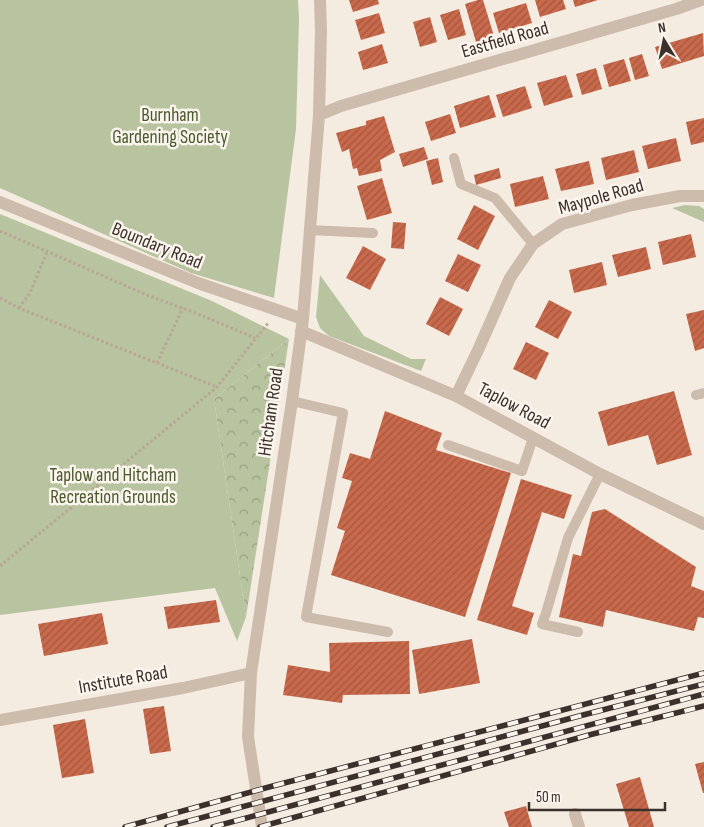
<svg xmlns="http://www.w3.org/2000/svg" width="704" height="827" font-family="'Sofia Sans Condensed',sans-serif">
  <defs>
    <pattern id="forest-crowns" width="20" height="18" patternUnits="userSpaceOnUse" patternTransform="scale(1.25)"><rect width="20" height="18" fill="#b8c4a0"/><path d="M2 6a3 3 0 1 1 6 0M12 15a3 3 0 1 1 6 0" fill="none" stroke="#97a083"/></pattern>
    <pattern id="building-hatch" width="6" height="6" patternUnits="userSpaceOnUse" patternTransform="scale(1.25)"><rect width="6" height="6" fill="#c8694b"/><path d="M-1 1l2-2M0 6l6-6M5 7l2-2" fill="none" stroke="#a4573f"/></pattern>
  </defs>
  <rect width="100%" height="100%" fill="#f4ebe1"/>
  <path fill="#b8c4a0" d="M0 0H298L299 18 296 129 274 298 191 273 0 188Z
    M685 205 699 206 704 209V222L672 208Z
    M0 214 212 301 289 339 214 399 246 617 237 641 215 588 0 615Z
    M320 275 364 336 411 359H426L421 371 329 336 320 328 316 317Z"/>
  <path fill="url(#forest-crowns)" d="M289 339 246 617 214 399Z"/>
  <path fill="url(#building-hatch)" d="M349 0H378L379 4 353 12Z
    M478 0H483L494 36 476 42 465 4Z
    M535 0H563L566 9 540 17Z
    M573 0H598L575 7Z
    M526 3 532 23 499 33 493 13Z
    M459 9 466 35 448 40 440 15Z
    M379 13 385 33 361 40 355 20Z
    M430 17 437 42 420 47 413 22Z
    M703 33 704 56 662 69 655 47Z
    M382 44 388 63 363 70 358 52Z
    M642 54 649 76 635 80 629 58Z
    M624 59 631 81 609 87 603 65Z
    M596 68 602 89 582 95 576 74Z
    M566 75 573 97 544 106 537 83Z
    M525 86 532 108 503 117 496 95Z
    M489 95 496 117 460 128 454 106Z
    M450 114 456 133 431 141 425 122Z
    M384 116 395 152 380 160 382 171 359 176 357 168 353 169 349 149 342 152 336 133 366 125V121Z
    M704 118V142L691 145 686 122Z
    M676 138 681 161 648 169 642 146Z
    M424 147 428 159 403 167 399 154Z
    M634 150 639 172 606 180 601 158Z
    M438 158 443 182 432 185 426 161Z
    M589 161 594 184 561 191 555 169Z
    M499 168 501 178 476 185 474 175Z
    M543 176 549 199 515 207 510 184Z
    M382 178 392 213 367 220 357 186Z
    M474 205 495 216 478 250 457 239Z
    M393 222 406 223 404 249 391 248Z
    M691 234 696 257 663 265 658 242Z
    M363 246 386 259 370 290 346 278Z
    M646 247 651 269 618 277 612 255Z
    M458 254 481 265 468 292 445 281Z
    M602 262 607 285 574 293 569 270Z
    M440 297 463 309 449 336 426 324Z
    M549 300 572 312 558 339 535 327Z
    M704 310V348L695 351 686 314Z
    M526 342 549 353 536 380 513 369Z
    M674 391 692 455 657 465 648 435 608 446 598 412Z
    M385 411 442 433 436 450 511 473 465 617 331 575 345 531 337 528 352 481 342 478 350 453 370 459Z
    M521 479 572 495 564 519 542 512 512 606 534 613 527 635 477 620Z
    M605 509 696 567 691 586 704 591V618L698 617 694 631 606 610 603 627 559 617 573 554 581 556 592 512Z
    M216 600 220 622 168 629 164 607Z
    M102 613 108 644 44 656 38 624Z
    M472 639 480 683 419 694 412 650Z
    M409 641 410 694 343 695 342 703 283 695 288 665 330 672 329 643Z
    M164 706 171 751 150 754 143 709Z
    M85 719 94 773 62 778 53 725Z
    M704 762V793H703L695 764Z
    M640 777 654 827H629L616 784Z
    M526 806 532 827H509L504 812Z"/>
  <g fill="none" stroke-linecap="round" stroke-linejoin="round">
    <path stroke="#b9a596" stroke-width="3" stroke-dasharray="2.5 2.5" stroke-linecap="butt" d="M0 231 147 295 198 314 255 338
      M0 298 19 308 217 387
      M19 308 30 293 47 252
      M157 363 183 308
      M0 566 217 387 269 322"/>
    <path stroke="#cdbbac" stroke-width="10" d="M454 158 461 184 495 198 533 244
      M309 230 373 233
      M696 395 704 393
      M292 401 343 413 306 617 388 632
      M448 445 522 471 533 438
      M578 632 542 624 546 613 568 538 600 474"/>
    <path stroke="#cdbbac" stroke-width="12" d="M319 115 341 106 676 9 701 0
      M0 202 198 283 303 319
      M301 331 456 396 600 474 704 524
      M456 396 479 348 510 278 533 244 562 224 632 205 680 196H704
      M0 720 183 688 251 673
      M575 814 579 827
      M262 827 248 737 251 673 292 401 303 319 319 115 321 30 320 0"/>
    <g stroke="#3b302b" stroke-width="5.5">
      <path id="rail" d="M125 827 269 787 704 673
        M167 827 583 715 704 684
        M213 827 704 694
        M260 827 589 735 704 706"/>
    </g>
    <use href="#rail" stroke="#fbf5ee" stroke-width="4" stroke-dasharray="11" stroke-linecap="butt"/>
  </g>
  <g text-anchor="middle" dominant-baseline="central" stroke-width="5" stroke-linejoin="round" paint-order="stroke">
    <g font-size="19" fill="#3b302b" stroke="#fbf5ee">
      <text transform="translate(505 40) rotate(-16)">Eastfield Road</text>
      <text transform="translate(601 197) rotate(-16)">Maypole Road</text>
      <text transform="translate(157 246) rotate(22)">Boundary Road</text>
      <text transform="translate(514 406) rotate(28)">Taplow Road</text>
      <text transform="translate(271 412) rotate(-82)">Hitcham Road</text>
      <text transform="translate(123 680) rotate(-10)">Institute Road</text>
    </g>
    <g font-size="19" fill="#4a5a2e" stroke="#fbf5ee">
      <text x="170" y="115">Burnham<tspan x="170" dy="22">Gardening Society</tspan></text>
      <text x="113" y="475">Taplow and Hitcham<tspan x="113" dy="22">Recreation Grounds</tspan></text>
    </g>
  </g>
  <g transform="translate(664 40) rotate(350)" stroke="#fbf5ee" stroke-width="4" paint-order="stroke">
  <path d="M0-4L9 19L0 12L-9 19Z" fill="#3b302b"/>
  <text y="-8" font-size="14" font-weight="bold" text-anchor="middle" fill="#3b302b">N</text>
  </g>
  <path d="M529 802v8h136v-8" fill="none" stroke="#3b302b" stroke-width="2.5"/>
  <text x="536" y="802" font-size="15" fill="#3b302b" stroke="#fbf5ee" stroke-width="4" paint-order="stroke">50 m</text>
</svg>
